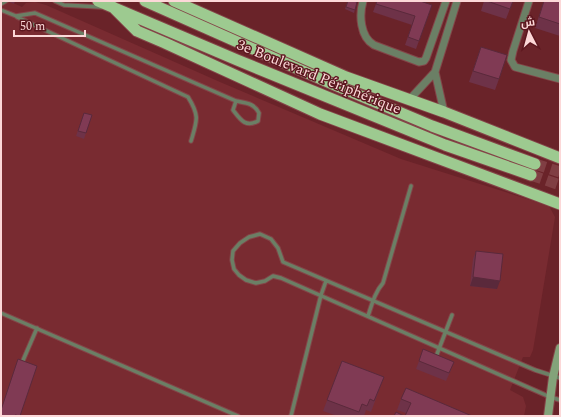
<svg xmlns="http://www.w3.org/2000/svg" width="561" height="417" font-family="Spectral,Cairo,serif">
  <rect width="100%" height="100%" fill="#6a2329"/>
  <path fill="#792b31" d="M1 1H9L22 7 26 3 35 2 46 5 220 82 401 159 549 206 555 217 533 350 530 357H523L510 390 523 397 526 406 524 416H1Z"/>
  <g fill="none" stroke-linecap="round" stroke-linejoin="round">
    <path stroke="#803e43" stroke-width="11" stroke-dasharray="11 5.5" stroke-linecap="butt" d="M535 164 560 172
      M531 175 560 185"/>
    <g stroke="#844448" stroke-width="5.5">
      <path id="service" d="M55 1 64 5 101 7
        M1 4 6 1
        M1 10 16 16 35 13 236 101C246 103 254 103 259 113L258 121C245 128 240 119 233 110L236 101
        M17 17 188 97C200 116 197 121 191 141
        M1 313 238 416
        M368 316C372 304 375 292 383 283L411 186
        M437 354 452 315
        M21 365 37 328
        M560 378 535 370 283 262 278 248 271 239 260 234 249 237 240 243 233 251 232 260 234 269 239 275 246 280 256 283 265 281 273 276 281 278 550 397 560 400
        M291 416 321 295 326 281"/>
    </g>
    <g stroke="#844448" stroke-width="9">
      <path id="minor" d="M363 1C359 15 360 37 374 45L419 62 424 61 426 58 446 1
        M529 1 513 51 511 60 515 67 560 79
        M435 72 444 112
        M409 100 435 72 457 1"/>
    </g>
    <g stroke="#844448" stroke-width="10">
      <path id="secondary" d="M548 416 553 377 560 348"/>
    </g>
    <g stroke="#844448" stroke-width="13">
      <path id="trunk" d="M98 1 237 60 445 145 531 175
        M145 1 330 83 432 126 535 164
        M174 1 346 77 444 112 560 158
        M113 7 137 31 165 43 320 114 560 204"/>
    </g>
    <use href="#service" stroke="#6b7f65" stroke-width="3.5"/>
    <use href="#minor" stroke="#6b7f65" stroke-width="7"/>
    <use href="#secondary" stroke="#83a37a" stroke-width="8"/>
    <use href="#trunk" stroke="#9dca90" stroke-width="11"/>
  </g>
  <path fill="#6e3248" d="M7 1H15L14 4Z
    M348 1 357 2 354 13 345 9Z
    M377 1 432 5 416 49 405 45 412 25 373 12Z
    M484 1H513L506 19 481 11Z
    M544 1H560V36L535 28Z
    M481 47 499 79 495 90 469 82Z
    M84 113 92 115 84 139 76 136Z
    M476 251 497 289 470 286 473 259Z
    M342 361 384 377 371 412 366 410 364 416H361L358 415V416H337L323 411Z
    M419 361 451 370 446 381 416 369Z
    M401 399 472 416 406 413 397 410Z"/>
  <path fill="#5a293b" d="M473 277 500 281 497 289 470 286Z"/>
  <path fill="#803a54" stroke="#5a293b" d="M348 1H353L357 2 355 10 346 7Z
    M377 1H420L432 5 419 41 408 37 415 16 376 4Z
    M487 1H513L510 9Z
    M544 1H560V24L539 17Z
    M481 47 507 55 499 79 473 71Z
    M84 113 92 115 86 133 78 131Z
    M476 251 503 254 500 281 473 277Z
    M423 349 454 362 449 373 419 361Z
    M18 359 37 366 20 416 15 415V416H1V410Z
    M342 361 384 377 374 401 370 399 367 406 362 404 359 412 327 400Z
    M406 388 472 416H405L411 403 401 399Z
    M396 412 404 416H394Z"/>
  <g text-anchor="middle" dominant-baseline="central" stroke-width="3" stroke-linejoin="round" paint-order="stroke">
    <g font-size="15" fill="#fcd8d8" stroke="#5d171f">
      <text transform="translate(319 77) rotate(22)">3e Boulevard Périphérique</text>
    </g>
  </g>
  <rect width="561" height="417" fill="none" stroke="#fcd8d8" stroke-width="4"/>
  <g transform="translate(529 32) rotate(354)" stroke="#5d171f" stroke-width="3" paint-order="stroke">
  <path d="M0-3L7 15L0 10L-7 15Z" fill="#fcd8d8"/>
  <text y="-6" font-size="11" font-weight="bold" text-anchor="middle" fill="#fcd8d8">ش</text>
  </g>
  <path d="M14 30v6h71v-6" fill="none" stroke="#fcd8d8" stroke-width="2"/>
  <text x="20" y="30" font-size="12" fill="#fcd8d8" stroke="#5d171f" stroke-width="3" paint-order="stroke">50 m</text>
</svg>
